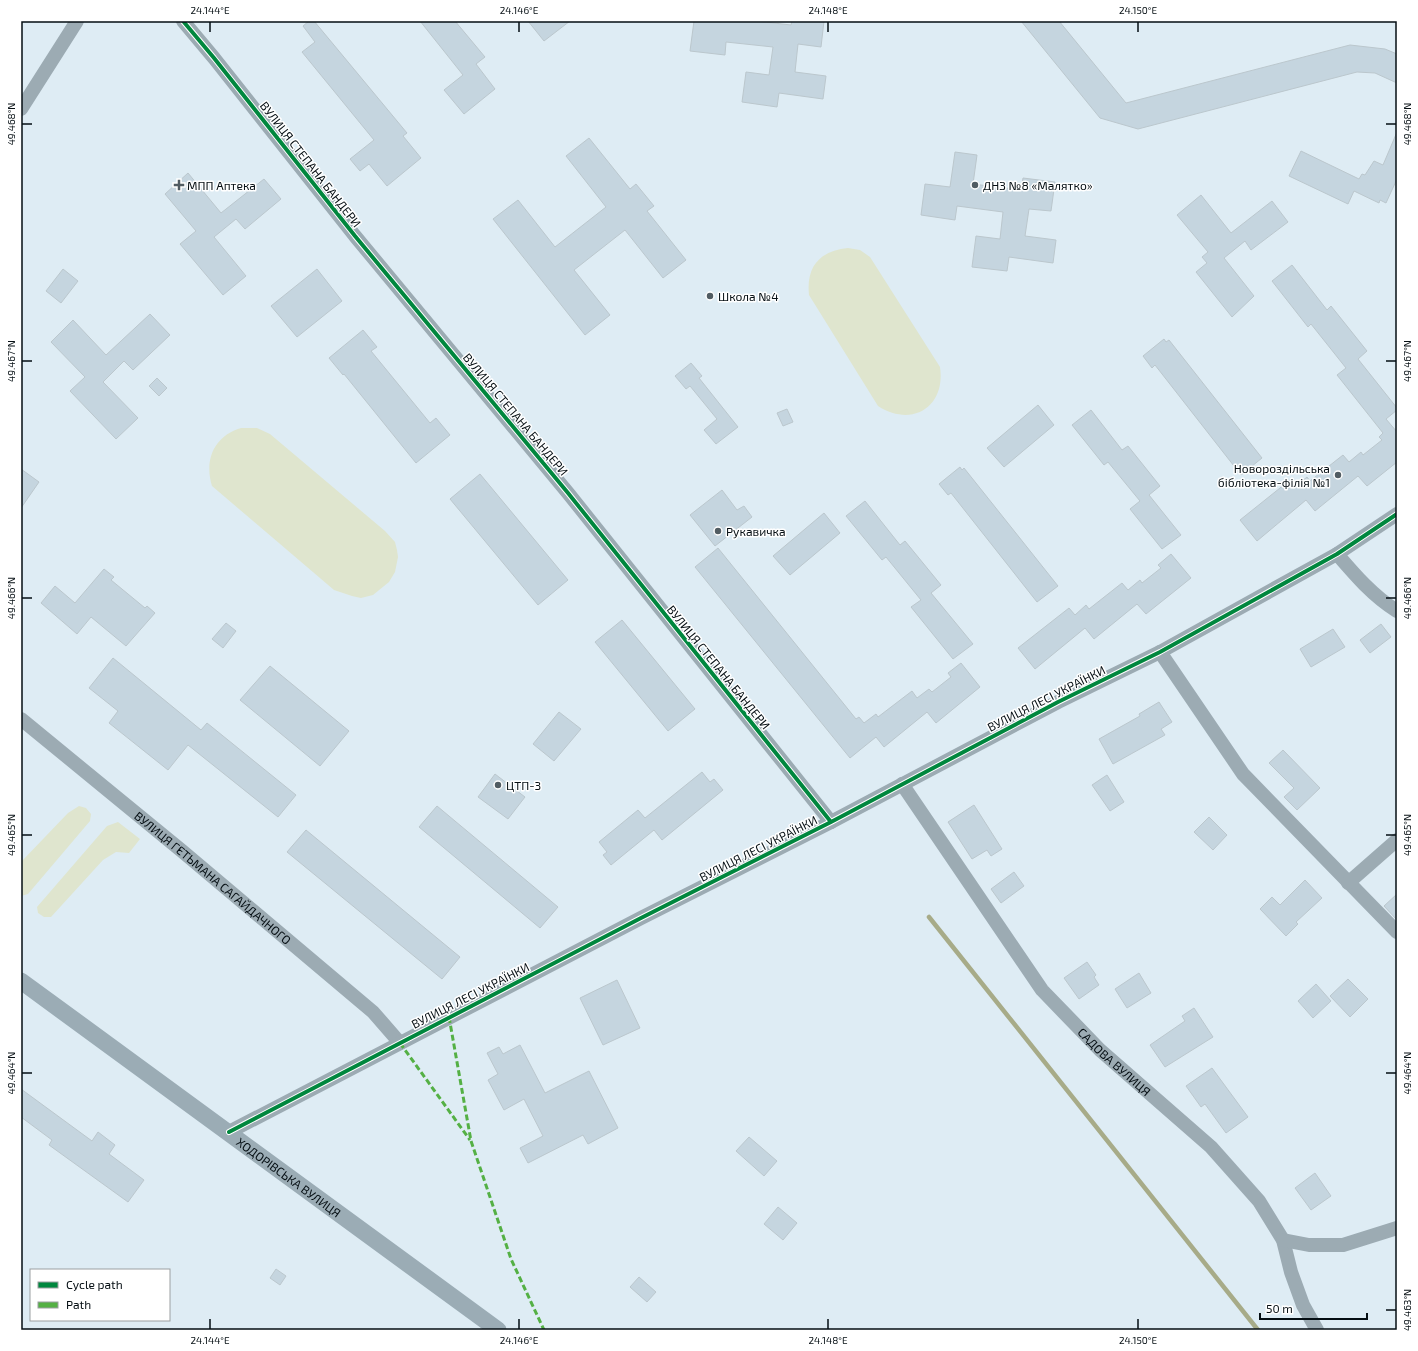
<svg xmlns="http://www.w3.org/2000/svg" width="1418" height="1351" font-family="'Exo 2',sans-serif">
  <rect width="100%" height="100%" fill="#deecf4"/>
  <path fill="#dfe5ce" d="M848 248 860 250 870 257 940 367C946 407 912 428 878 406L809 295C806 266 820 251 848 248Z
    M241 428H257L270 434 385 531 395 542 397 550 398 557 395 572 389 582 373 595 361 598 352 596 334 590 212 486C204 460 214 436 241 428Z
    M79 806 86 808 91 814 90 821 28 894 21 896V862L68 813Z
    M118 822 140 839 129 853 116 852 103 860 51 917H44L38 913 37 907 107 826Z"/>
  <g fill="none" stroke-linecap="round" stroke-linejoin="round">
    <path stroke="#a7ab88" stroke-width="4.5" d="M929 917 1258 1330"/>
  </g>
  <path fill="#c5d5df" stroke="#bbc7cd" d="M309 21H314L407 133 403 136 421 158 387 186 369 164 360 171 350 159 374 140 302 52 315 42 303 26Z
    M420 21H455L485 57 476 64 495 89 464 114 444 90 463 75Z
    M528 21H570L544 41Z
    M694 21H756L791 25 792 21H824L821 47 798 44 795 72 826 76 823 99 779 93 777 107 742 102 746 72 769 75 773 47 726 42 725 55 690 51Z
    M1021 21H1059L1126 103 1350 45 1385 49 1397 54V83L1375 73 1357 72 1138 129 1100 118Z
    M1397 132V179L1386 203 1380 200 1379 203 1354 191 1348 204 1289 176 1301 151 1359 179 1362 174 1365 175 1374 161 1383 165Z
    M589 138 630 189 636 184 654 206 647 211 686 260 663 278 625 230 574 270 610 315 585 335 493 219 518 200 555 247 606 207 566 156Z
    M955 152 977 155 973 184 1021 190 1023 178 1055 182 1051 211 1029 209 1025 236 1056 240 1053 263 1009 257 1007 271 972 267 976 236 1000 239 1003 212 957 206 955 220 921 215 925 184 950 187Z
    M188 173 221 213 264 179 281 199 245 229 236 219 214 237 246 276 223 295 180 244 196 231 165 194Z
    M1201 195 1231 233 1272 201 1288 222 1251 250 1245 241 1224 258 1254 296 1232 317 1196 272 1207 263 1202 257 1208 252 1177 215Z
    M1292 265 1327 310 1331 306 1367 351 1358 359 1397 408V410L1386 419 1397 432V462L1367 486 1358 476 1315 511 1306 500 1257 541 1240 520 1290 480 1296 486 1307 477 1310 481 1343 455 1349 462 1361 452 1363 455 1382 440 1379 437 1383 433 1337 375 1346 368 1311 324 1308 327 1272 281Z
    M63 269 78 281 61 303 46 291Z
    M317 269 342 301 297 337 271 306Z
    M150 314 170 335 133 370 124 361 103 382 138 418 116 439 70 391 85 377 51 342 73 320 106 355Z
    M363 330 377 347 371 351 430 423 436 418 450 435 416 463 344 374 343 375 329 358Z
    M1164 339 1166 342 1169 340 1262 458 1241 475 1155 365 1152 368 1143 356Z
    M691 363 702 376 699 378 738 427 716 444 704 430 717 419 690 386 686 389 675 376Z
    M157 378 167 388 159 396 149 386Z
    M1038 405 1054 425 1004 467 987 448Z
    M787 409 793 422 783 426 777 413Z
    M1091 410 1122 450 1128 446 1160 486 1149 495 1181 535 1162 549 1130 509 1140 501 1108 462 1104 465 1072 425Z
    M960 467 962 470 964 468 1058 586 1037 602 951 493 948 495 939 484Z
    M21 469 39 482 21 508Z
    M480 474 568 580 538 605 450 499Z
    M722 490 737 510 744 506 752 517 715 546 690 515Z
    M865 501 900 545 905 541 941 585 931 593 973 644 953 659 911 607 921 600 886 557 882 560 846 516Z
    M824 513 840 533 790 575 773 556Z
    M718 548 856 719 859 717 864 723 876 714 878 717 912 691 917 698 929 689 932 692 951 677 948 673 961 663 980 687 936 723 927 712 884 747 876 737 850 758 695 567Z
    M1171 554 1191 578 1146 614 1137 604 1094 639 1085 628 1035 669 1018 648 1069 608 1075 615 1086 605 1089 609 1122 583 1128 590 1140 580 1142 583 1161 568 1158 565Z
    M104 569 114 577 111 580 145 608 147 606 155 613 126 646 91 617 77 634 41 603 55 586 75 603Z
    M622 620 695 709 668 731 595 642Z
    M226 623 236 631 223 648 212 639Z
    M1381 624 1391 637 1370 653 1360 640Z
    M1333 629 1345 647 1311 667 1300 649Z
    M113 658 201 730 207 723 296 795 278 817 188 745 168 770 109 723 118 711 89 688Z
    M270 666 349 731 320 766 240 700Z
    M1159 702 1172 722 1161 729 1165 735 1113 764 1099 739 1140 716 1139 714Z
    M559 712 581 729 554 761 533 744Z
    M1283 750 1320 788 1297 810 1284 797 1294 788 1269 763Z
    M702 772 710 782 714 779 723 790 662 840 654 830 611 865 603 855 607 852 599 842 638 810 645 818Z
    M495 774 525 797 508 819 478 797Z
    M1107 775 1124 802 1110 811 1092 785Z
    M974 805 1002 849 991 856 987 850 972 859 948 822Z
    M437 806 558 907 540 928 419 827Z
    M1209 817 1227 835 1213 850 1194 832Z
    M306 830 460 957 442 979 287 852Z
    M1014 872 1024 886 1001 903 991 889Z
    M1305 880 1322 898 1296 922 1298 924 1286 936 1260 909 1272 897 1280 905Z
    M1397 894V920L1384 906Z
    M1087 962 1096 975 1094 977 1099 985 1079 999 1064 978Z
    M1139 973 1151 993 1127 1008 1115 989Z
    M1348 979 1368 999 1350 1017 1330 996Z
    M617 980 640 1028 603 1045 580 998Z
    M1316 984 1331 1001 1313 1018 1298 1001Z
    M1194 1008 1213 1037 1165 1067 1150 1045 1185 1021 1182 1016Z
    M520 1045 545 1093 589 1071 618 1128 588 1144 583 1135 528 1163 520 1148 543 1136 524 1099 504 1110 488 1080 498 1074 487 1053 499 1047 503 1054Z
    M1212 1068 1248 1117 1226 1133 1205 1104 1201 1107 1186 1086Z
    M21 1089 92 1141 98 1132 115 1145 109 1154 144 1180 128 1202 49 1145 52 1140 21 1117Z
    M749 1137 777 1161 764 1176 736 1151Z
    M1315 1173 1331 1196 1311 1210 1295 1188Z
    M778 1207 797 1223 783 1240 764 1224Z
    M276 1269 286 1276 280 1285 270 1278Z
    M639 1277 656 1292 647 1302 630 1287Z"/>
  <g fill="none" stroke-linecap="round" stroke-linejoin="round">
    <g stroke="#9cabb3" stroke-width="14">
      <path d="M183 21 214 58 355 236 568 493 831 822"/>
      <path d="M21 109 77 21"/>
      <path d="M1337 554C1355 575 1373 596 1397 611"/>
      <path d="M1160 652 1243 774 1397 932"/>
      <path id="s1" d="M21 719 182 851 373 1012 400 1043"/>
      <path id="s2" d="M902 784 1042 990 1100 1050 1211 1147 1259 1201 1283 1240 1291 1272 1303 1305 1317 1330"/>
      <path d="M1348 883 1397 840"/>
      <path d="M229 1132 641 918 831 822 1058 702 1160 652 1337 554 1397 514"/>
      <path d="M1283 1240 1309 1245H1343L1397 1228"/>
    </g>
    <path stroke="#9bacb5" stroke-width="17" id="s3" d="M21 981 498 1330"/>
    <path stroke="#54b044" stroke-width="3" stroke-dasharray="6 3" stroke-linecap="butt" d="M449 1017 471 1141 511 1259 544 1330
      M400 1043 470 1140"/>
    <g stroke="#fff" stroke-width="6">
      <path id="cycleway" d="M183 21 214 58 355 236 568 493 831 822
        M229 1132 641 918 831 822 1058 702 1160 652 1337 554 1397 514"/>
    </g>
    <use href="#cycleway" stroke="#00873e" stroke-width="4"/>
  </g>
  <path fill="none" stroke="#050e13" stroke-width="1.5" d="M210 22V32M519 22V32M828 22V32M1138 22V32M22 124H32M1386 124H1396M22 361H32M1386 361H1396M22 598H32M1386 598H1396M22 835H32M1386 835H1396M22 1073H32M1386 1073H1396M1386 1310H1396M210 1319V1329M519 1319V1329M828 1319V1329M1138 1319V1329"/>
  <g fill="#515c62" stroke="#fff" stroke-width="1.5">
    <path d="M177 179h4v4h4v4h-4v4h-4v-4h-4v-4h4z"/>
    <circle cx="975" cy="185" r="4"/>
    <circle cx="710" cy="296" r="4"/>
    <circle cx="1338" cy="475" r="4"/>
    <circle cx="718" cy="531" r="4"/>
    <circle cx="498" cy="785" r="4"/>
  </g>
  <g text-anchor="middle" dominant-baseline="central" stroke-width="3" stroke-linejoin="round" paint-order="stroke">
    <g font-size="12" fill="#050e13" stroke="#fff">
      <text transform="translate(311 164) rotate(52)">ВУЛИЦЯ СТЕПАНА БАНДЕРИ</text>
      <text transform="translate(516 414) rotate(50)">ВУЛИЦЯ СТЕПАНА БАНДЕРИ</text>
      <text transform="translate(719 667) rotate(51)">ВУЛИЦЯ СТЕПАНА БАНДЕРИ</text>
      <text transform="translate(1046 698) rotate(-27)">ВУЛИЦЯ ЛЕСІ УКРАЇНКИ</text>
      <text transform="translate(758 848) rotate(-27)">ВУЛИЦЯ ЛЕСІ УКРАЇНКИ</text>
      <text stroke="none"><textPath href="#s1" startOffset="249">ВУЛИЦЯ ГЕТЬМАНА САГАЙДАЧНОГО</textPath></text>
      <text transform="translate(470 995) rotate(-27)">ВУЛИЦЯ ЛЕСІ УКРАЇНКИ</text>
      <text stroke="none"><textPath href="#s2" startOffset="351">САДОВА ВУЛИЦЯ</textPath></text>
      <text stroke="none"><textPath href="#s3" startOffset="332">ХОДОРІВСЬКА ВУЛИЦЯ</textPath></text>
    </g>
    <g font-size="12" fill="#050e13" stroke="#fff" text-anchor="start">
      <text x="187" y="185">МПП Аптека</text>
      <text x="983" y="185">ДНЗ №8 «Малятко»</text>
      <text x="718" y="296">Школа №4</text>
      <text x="1330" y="468" text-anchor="end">Новороздільська<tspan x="1330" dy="14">бібліотека-філія №1</tspan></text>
      <text x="726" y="531">Рукавичка</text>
      <text x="506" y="785">ЦТП-3</text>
    </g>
  </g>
  <rect width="1418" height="1351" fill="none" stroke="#ffffff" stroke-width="44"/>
  <rect x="30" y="1269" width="140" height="52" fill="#ffffff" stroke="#9b9fa1"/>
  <rect x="38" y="1282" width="20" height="6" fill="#00873e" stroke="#9b9fa1"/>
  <text x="66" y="1289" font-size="12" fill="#050e13">Cycle path</text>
  <rect x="38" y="1302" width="20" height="6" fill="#54b044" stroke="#9b9fa1"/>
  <text x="66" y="1309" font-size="12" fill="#050e13">Path</text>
  <path d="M1260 1313v6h107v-6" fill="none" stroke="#050e13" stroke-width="2"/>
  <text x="1266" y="1313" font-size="12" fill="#050e13" stroke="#ffffff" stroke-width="3" paint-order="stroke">50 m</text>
  <rect x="22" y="22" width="1374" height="1307" fill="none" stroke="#050e13" stroke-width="1.5"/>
  <g font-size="10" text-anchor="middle" fill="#050e13">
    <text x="210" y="14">24.144°E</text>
    <text x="519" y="14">24.146°E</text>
    <text x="828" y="14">24.148°E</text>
    <text x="1138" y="14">24.150°E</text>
    <text transform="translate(11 124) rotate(-90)" y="4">49.468°N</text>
    <text transform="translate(1407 124) rotate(-90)" y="4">49.468°N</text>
    <text transform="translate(11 361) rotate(-90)" y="4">49.467°N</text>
    <text transform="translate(1407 361) rotate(-90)" y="4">49.467°N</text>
    <text transform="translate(11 598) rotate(-90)" y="4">49.466°N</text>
    <text transform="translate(1407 598) rotate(-90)" y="4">49.466°N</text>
    <text transform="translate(11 835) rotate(-90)" y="4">49.465°N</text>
    <text transform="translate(1407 835) rotate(-90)" y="4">49.465°N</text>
    <text transform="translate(11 1073) rotate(-90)" y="4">49.464°N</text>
    <text transform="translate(1407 1073) rotate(-90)" y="4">49.464°N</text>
    <text transform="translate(1407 1310) rotate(-90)" y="4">49.463°N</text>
    <text x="210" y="1344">24.144°E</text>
    <text x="519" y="1344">24.146°E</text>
    <text x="828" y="1344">24.148°E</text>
    <text x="1138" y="1344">24.150°E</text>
  </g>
</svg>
